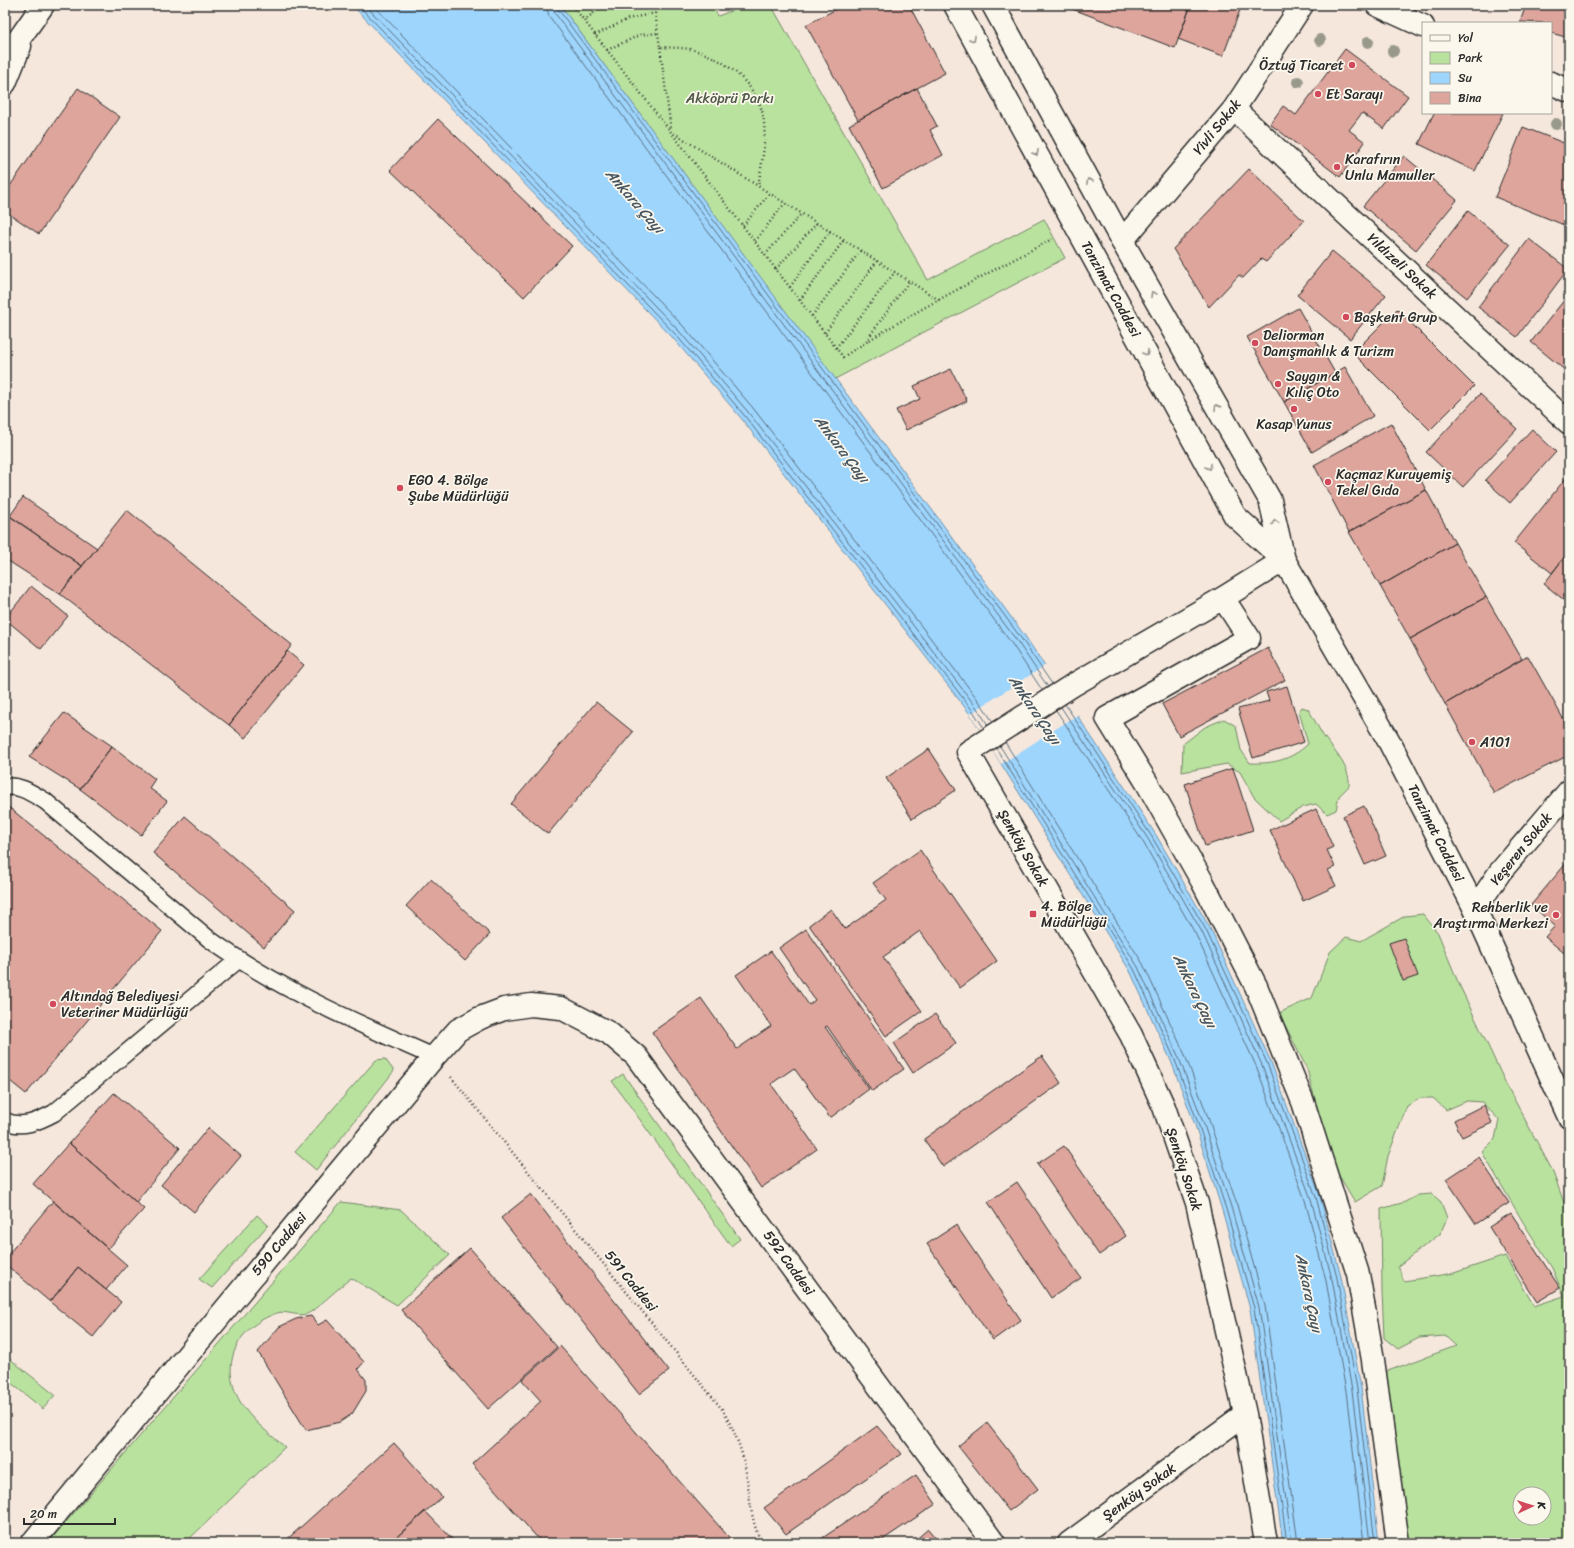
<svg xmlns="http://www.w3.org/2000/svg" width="1574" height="1548" font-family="Sriracha,sans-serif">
  <rect width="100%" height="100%" fill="#f5e7dc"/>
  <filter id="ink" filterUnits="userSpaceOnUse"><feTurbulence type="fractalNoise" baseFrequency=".025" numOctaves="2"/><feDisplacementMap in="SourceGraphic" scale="8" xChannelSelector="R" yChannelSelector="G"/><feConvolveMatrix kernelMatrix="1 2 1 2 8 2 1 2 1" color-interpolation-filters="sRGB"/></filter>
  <g filter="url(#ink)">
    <path fill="#b9e29f" stroke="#728665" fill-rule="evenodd" d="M560 5H713L718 16 746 5H771L928 280 1044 219 1065 258 835 379Z
      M1302 707 1308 709C1313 717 1317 725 1322 734 1332 749 1351 767 1349 786L1339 796 1336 810 1327 814 1316 804 1303 807 1279 821 1254 797 1240 772 1227 764 1182 772 1183 744 1205 727 1224 719 1236 726 1241 750 1250 763C1273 764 1291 760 1308 744L1299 711Z
      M1423 914 1438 933 1458 982 1506 1084 1552 1170 1569 1216V1267L1565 1268 1569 1277V1543H1387L1366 1379 1456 1346 1445 1336 1419 1338 1398 1349 1384 1338 1382 1291 1381 1209 1405 1202 1418 1195 1432 1194 1441 1202 1447 1218 1440 1234 1398 1266 1404 1281 1454 1273 1505 1256 1534 1306 1564 1296 1552 1268 1523 1222 1482 1152 1495 1139 1499 1120 1482 1102 1467 1101 1446 1110 1433 1098H1421L1407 1106 1388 1156 1382 1186 1355 1202 1332 1164 1307 1069 1279 1013 1312 998 1330 952 1346 937 1361 941 1405 916ZM1520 1494H1544V1518H1520Z
      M385 1059 394 1071 316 1170 295 1152 376 1060Z
      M623 1074 740 1239 731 1246 612 1081Z
      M341 1202 401 1210 450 1255 397 1305 351 1278C343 1284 313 1312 307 1314 298 1317 284 1310 277 1313 233 1328 217 1371 245 1409 256 1424 271 1435 285 1447L185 1543H48Z
      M257 1215 268 1225 212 1288 199 1279Z
      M5 1355 55 1395 43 1409 5 1378Z"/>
    <path fill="#9ed5fd" stroke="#7091a9" d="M352 5H560L1025 636 1156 835 1210 928 1271 1062 1320 1196 1341 1277 1361 1388 1379 1543H1283L1250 1309 1222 1210 1195 1125 1171 1061 1130 971 970 714 741 418 672 337Z"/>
    <path fill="#f5e7dc" d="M1046 665 1079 714 1001 764 970 714Z"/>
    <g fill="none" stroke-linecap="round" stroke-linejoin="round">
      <path stroke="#596f7f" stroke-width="1" d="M358 5 676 335 744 415 973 711 984 728
        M365 5 679 331 748 412 977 708 988 725
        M373 5 684 327 753 408 982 705 993 722
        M546 5 549 16 1012 644 1042 690
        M552 5 554 12 1017 641 1048 687
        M557 5 558 9 1021 638 1052 684
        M1065 704 1152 837 1206 930 1267 1063 1316 1197 1337 1278 1357 1389 1375 1543
        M1061 707 1148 839 1202 932 1262 1065 1311 1199 1332 1279 1352 1390 1370 1543
        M1056 710 1143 842 1196 935 1257 1068 1305 1200 1326 1281 1346 1391 1364 1543
        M1005 742 1143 964 1185 1055 1209 1120 1237 1205 1265 1306 1298 1543
        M1000 746 1138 967 1179 1058 1203 1122 1231 1207 1259 1307 1292 1543
        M996 748 1134 969 1175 1060 1198 1123 1226 1209 1254 1308 1287 1543"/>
    </g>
    <path fill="#dea59c" stroke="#2b2b2b" d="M844 5H909L945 73 858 120 806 25Z
      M1062 5H1191L1175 48Z
      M1191 5H1227L1240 10 1223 56 1178 39Z
      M1526 5H1569V38L1551 33V23L1520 22Z
      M1345 49 1408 96 1384 129 1362 113 1349 130 1365 142 1340 177 1270 124 1283 106 1296 115Z
      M78 88 120 117 39 234 5 211V193Z
      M917 88 937 126 930 130 943 155 883 188 849 125Z
      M1434 113H1503L1475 171 1419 144Z
      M438 119 572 246 524 297 390 170Z
      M1523 127 1569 145V227L1495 197Z
      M1404 156 1457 200 1416 250 1363 206Z
      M1249 169 1304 221 1266 262 1261 259 1243 278 1239 275 1209 307 1173 249Z
      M1468 211 1510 245 1467 298 1426 265Z
      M1529 239 1568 269 1517 337 1478 307Z
      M1332 251 1386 295 1350 339 1297 295Z
      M1569 294V370L1567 372 1531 342Z
      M1298 308 1335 373 1284 402 1247 337Z
      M1397 309 1474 386 1430 430 1353 353Z
      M1345 367 1373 416 1312 452 1284 402Z
      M951 369 967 401 906 430 896 410 920 399 914 386Z
      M1480 394 1517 429 1463 487 1426 452Z
      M1391 423 1426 490 1349 532 1314 465Z
      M1532 429 1556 452 1510 503 1485 480Z
      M1569 474V551L1552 573 1514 543Z
      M1426 490 1455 543 1380 586 1349 532Z
      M23 497 97 548 82 566 10 516Z
      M127 510 292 645 229 725 60 594Z
      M5 513 82 566 60 594 5 559Z
      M1455 543 1486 597 1410 639 1380 586Z
      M1569 551V604L1544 584Z
      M31 586 68 616 41 649 5 619Z
      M1486 597 1522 659 1445 704 1410 639Z
      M1268 648 1285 680 1179 736 1162 704Z
      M287 651 304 665 245 738 229 725Z
      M1528 656 1569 729V755L1494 793 1445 704Z
      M1287 686 1304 742 1253 758 1238 709 1269 701 1266 692Z
      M596 702 633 732 548 834 511 804Z
      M64 713 112 746 80 789 29 757Z
      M112 746 155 779 149 788 167 801 141 835 80 789Z
      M929 749 956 790 912 819 886 778Z
      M1233 768 1253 830 1205 846 1185 784Z
      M6 805 162 931 26 1094 5 1077Z
      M1364 806 1386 856 1365 865 1343 816Z
      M1316 809 1333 847 1327 850 1335 867 1328 870 1336 886 1303 901 1270 830Z
      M185 816 295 910 264 947 153 853Z
      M920 850 997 961 960 988 920 931 883 957 922 1011 886 1036 809 925 831 909 845 929 886 900 873 883Z
      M1569 860V957L1545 937 1555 926 1531 905Z
      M431 879 490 934 465 961 406 906Z
      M806 929 904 1069 872 1091 827 1026 825 1027 869 1089 830 1118 794 1068 771 1084 817 1149 761 1188 652 1032 701 998 737 1049 771 1026 736 975 771 951 809 1005 815 1000 779 948Z
      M1404 938 1418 976 1403 981 1389 943Z
      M935 1014 956 1043 913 1073 894 1043Z
      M1042 1056 1061 1083 943 1167 924 1139Z
      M114 1093 180 1148 136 1202 69 1143Z
      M1484 1105 1492 1123 1462 1137 1454 1120Z
      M208 1128 241 1156 194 1212 161 1185Z
      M69 1143 144 1209 108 1249 33 1184Z
      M1064 1146 1126 1236 1099 1255 1037 1164Z
      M1479 1157 1509 1203 1476 1224 1446 1179Z
      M1017 1182 1081 1278 1051 1298 988 1202Z
      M531 1194 669 1371 639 1394 501 1218Z
      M53 1201 127 1265 106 1290 78 1267 50 1302 5 1264V1258Z
      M1511 1213 1560 1288 1537 1302 1489 1227Z
      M956 1225 1021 1320 993 1340 927 1244Z
      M470 1248 557 1347 488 1409 401 1310Z
      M78 1267 121 1302 93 1337 50 1302Z
      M311 1316 318 1325 327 1320 364 1362 358 1369 366 1380V1391L352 1414 340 1422 306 1430 258 1352 279 1327 296 1319Z
      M560 1346 734 1543H542L472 1464 541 1401 522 1380Z
      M987 1423 1038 1489 1009 1511 958 1446Z
      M877 1426 901 1454 786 1534 764 1508Z
      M394 1443 442 1497 390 1543H283Z
      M916 1475 936 1504 878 1543H815Z
      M425 1511 456 1543H390Z
      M928 1529 940 1543H912Z"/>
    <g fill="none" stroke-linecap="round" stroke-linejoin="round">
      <g stroke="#2b2b2b" stroke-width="19">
        <path id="service" d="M5 787C19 784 33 794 45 801L209 939C278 989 357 1023 434 1057
          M5 1121C22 1129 39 1121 54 1113L238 960"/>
      </g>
      <g stroke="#2b2b2b" stroke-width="25">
        <path id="minor" d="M1234 109 1569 423
          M1122 241 1234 109 1302 5
          M1223 598 1249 638 1107 718 1147 783 1202 881 1256 986 1303 1102 1358 1274 1373 1360 1398 1543
          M1475 909 1500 872 1569 791
          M32 1543 434 1057 458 1030 480 1018 504 1009 531 1005 561 1008 609 1033 636 1056 994 1543
          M1069 1543 1245 1414
          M1266 1543 1245 1414 1197 1203 1164 1107 1131 1035 968 752 1073 685 1223 598 1284 560"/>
      </g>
      <g stroke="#2b2b2b" stroke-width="25">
        <path id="tertiary" d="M1377 5 1423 26
          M1551 83 1569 91"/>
      </g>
      <g stroke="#2b2b2b" stroke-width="25">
        <path id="secondary" d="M955 5 1235 516 1284 560
          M993 5 1122 241 1270 500 1284 560 1390 743 1475 909 1569 1117"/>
      </g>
      <g stroke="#2b2b2b" stroke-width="25">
        <path id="trunk" d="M5 59 43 5
          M5 83 20 46"/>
      </g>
      <path stroke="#2b2b2b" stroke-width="2.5" stroke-dasharray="1 3" stroke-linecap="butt" d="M572 5 671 132 843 357C909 313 982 277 1052 239
        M654 5 660 47C672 48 686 47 697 51 725 59 757 85 763 115 767 138 762 163 758 186L939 300
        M584 21 598 9 609 5
        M595 35 628 19 655 13
        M660 47 671 130
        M607 50 640 35 658 33
        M674 133 758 186
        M743 226 770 193
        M755 241 785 203
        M765 255 802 213
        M776 269 817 223
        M790 287 830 231
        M800 300 844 240
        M812 316 861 250
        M825 333 877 261
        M866 341 909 281
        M836 348 895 272
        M451 1077 722 1409C734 1430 742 1448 746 1472 750 1496 750 1521 762 1543"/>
      <use href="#service" stroke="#fbf7ec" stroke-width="16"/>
      <use href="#minor" stroke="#fbf7ec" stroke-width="22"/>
      <use href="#tertiary" stroke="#fbf7ec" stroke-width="22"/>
      <use href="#secondary" stroke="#fbf7ec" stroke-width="22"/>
      <use href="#trunk" stroke="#fbf7ec" stroke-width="22"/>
    </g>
    <g fill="#99998b">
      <circle cx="1320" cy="40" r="6"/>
      <circle cx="1368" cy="42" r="6"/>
      <circle cx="1393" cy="51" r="6"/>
      <circle cx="1298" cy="82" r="6"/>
      <circle cx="1556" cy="124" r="6"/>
    </g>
    <defs><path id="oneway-chevron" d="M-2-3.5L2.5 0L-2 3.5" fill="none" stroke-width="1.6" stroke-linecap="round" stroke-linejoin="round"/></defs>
    <g stroke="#93918c">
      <use href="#oneway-chevron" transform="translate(973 39) rotate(61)"/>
      <use href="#oneway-chevron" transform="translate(1036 153) rotate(61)"/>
      <use href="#oneway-chevron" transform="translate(1089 181) rotate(-119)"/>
      <use href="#oneway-chevron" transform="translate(1153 294) rotate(-120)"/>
      <use href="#oneway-chevron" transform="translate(1146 353) rotate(61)"/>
      <use href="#oneway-chevron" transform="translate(1217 407) rotate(-120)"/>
      <use href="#oneway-chevron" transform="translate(1209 467) rotate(61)"/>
      <use href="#oneway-chevron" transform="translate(1275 522) rotate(-102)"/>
    </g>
  </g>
  <g fill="#d1495b" stroke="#fbf7ec" stroke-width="1.5">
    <circle cx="1352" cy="65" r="4"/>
    <circle cx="1318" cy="94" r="4"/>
    <circle cx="1337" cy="167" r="4"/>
    <circle cx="1346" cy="317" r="4"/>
    <circle cx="1255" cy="343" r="4"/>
    <circle cx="1278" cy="384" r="4"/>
    <circle cx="1294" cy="409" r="4"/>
    <circle cx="1328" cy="482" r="4"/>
    <circle cx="400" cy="488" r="4"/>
    <circle cx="1472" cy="742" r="4"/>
    <rect x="1029" y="910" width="8" height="8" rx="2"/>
    <circle cx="1556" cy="915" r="4"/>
    <circle cx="53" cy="1004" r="4"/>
  </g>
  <g text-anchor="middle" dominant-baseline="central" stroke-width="3.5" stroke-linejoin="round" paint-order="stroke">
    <g font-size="14" fill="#2b2b2b" stroke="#fbf7ec" text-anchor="start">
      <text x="1344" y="65" text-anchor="end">Öztuğ Ticaret</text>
      <text x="1326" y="94">Et Sarayı</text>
      <text x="1345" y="159">Karafırın<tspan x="1345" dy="16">Unlu Mamuller</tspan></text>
      <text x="1354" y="317">Başkent Grup</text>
      <text x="1263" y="335">Deliorman<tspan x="1263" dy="16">Danışmanlık &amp; Turizm</tspan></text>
      <text x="1286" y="376">Saygın &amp;<tspan x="1286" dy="16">Kılıç Oto</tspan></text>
      <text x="1294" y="424" text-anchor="middle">Kasap Yunus</text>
      <text x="1336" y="474">Kaçmaz Kuruyemiş<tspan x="1336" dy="16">Tekel Gıda</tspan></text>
      <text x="408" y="480">EGO 4. Bölge<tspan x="408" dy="16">Şube Müdürlüğü</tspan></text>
      <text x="1480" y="742">A101</text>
      <text x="1041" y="906">4. Bölge<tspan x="1041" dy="16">Müdürlüğü</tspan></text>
      <text x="1548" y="907" text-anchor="end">Rehberlik ve<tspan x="1548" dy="16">Araştırma Merkezi</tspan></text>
      <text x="61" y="996">Altındağ Belediyesi<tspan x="61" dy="16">Veteriner Müdürlüğü</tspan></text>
    </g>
    <g font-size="14" fill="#4e5948" stroke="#fbf7ec">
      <text x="730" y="98">Akköprü Parkı</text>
    </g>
    <g font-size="14" fill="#2b2b2b" stroke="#fbf7ec">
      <text transform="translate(1217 127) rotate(-51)">Yivli Sokak</text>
      <text transform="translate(1402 266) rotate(43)">Yıldızeli Sokak</text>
      <text transform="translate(1111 289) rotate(61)">Tanzimat Caddesi</text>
      <text transform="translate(1436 833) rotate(63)">Tanzimat Caddesi</text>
      <text transform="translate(1023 848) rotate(60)">Şenköy Sokak</text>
      <text transform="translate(1521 849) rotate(-51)">Yeşeren Sokak</text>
      <text transform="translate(1184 1169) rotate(72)">Şenköy Sokak</text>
      <text transform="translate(279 1244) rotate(-50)">590 Caddesi</text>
      <text transform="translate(789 1263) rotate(54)">592 Caddesi</text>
      <text transform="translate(631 1281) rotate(51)">591 Caddesi</text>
      <text transform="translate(1139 1492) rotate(-36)">Şenköy Sokak</text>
    </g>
    <g font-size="15" font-style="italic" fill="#485660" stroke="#fbf7ec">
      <text transform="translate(635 201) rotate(49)">Ankara Çayı</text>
      <text transform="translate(842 449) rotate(53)">Ankara Çayı</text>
      <text transform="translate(1035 710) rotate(56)">Ankara Çayı</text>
      <text transform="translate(1195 991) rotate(64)">Ankara Çayı</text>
      <text transform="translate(1309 1293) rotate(78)">Ankara Çayı</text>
    </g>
  </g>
  <rect width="1574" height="1548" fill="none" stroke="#fbf7ec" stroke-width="20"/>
  <rect x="10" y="10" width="1554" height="1528" fill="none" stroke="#2b2b2b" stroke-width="1.5" filter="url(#ink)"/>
  <rect x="1422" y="22" width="130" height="92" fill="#fbf7ec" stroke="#a8a59f"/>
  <rect x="1430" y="35" width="20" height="6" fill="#fbf7ec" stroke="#a8a59f"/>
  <text x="1458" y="42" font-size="12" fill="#2b2b2b">Yol</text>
  <rect x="1430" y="52" width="20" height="12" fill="#b9e29f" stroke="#a8a59f"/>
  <text x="1458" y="62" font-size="12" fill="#2b2b2b">Park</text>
  <rect x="1430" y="72" width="20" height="12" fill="#9ed5fd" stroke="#a8a59f"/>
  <text x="1458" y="82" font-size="12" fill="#2b2b2b">Su</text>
  <rect x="1430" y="92" width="20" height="12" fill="#dea59c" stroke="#a8a59f"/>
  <text x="1458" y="102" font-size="12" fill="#2b2b2b">Bina</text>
  <g transform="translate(1532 1506) rotate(86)"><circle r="19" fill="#fbf7ec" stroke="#a8a59f"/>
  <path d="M0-3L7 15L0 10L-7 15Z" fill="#d1495b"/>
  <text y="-6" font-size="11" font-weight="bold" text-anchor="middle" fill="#2b2b2b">K</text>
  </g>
  <path d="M24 1518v6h91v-6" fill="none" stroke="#2b2b2b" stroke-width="2"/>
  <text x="30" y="1518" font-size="12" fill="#2b2b2b" stroke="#fbf7ec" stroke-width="3" paint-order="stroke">20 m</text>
</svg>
